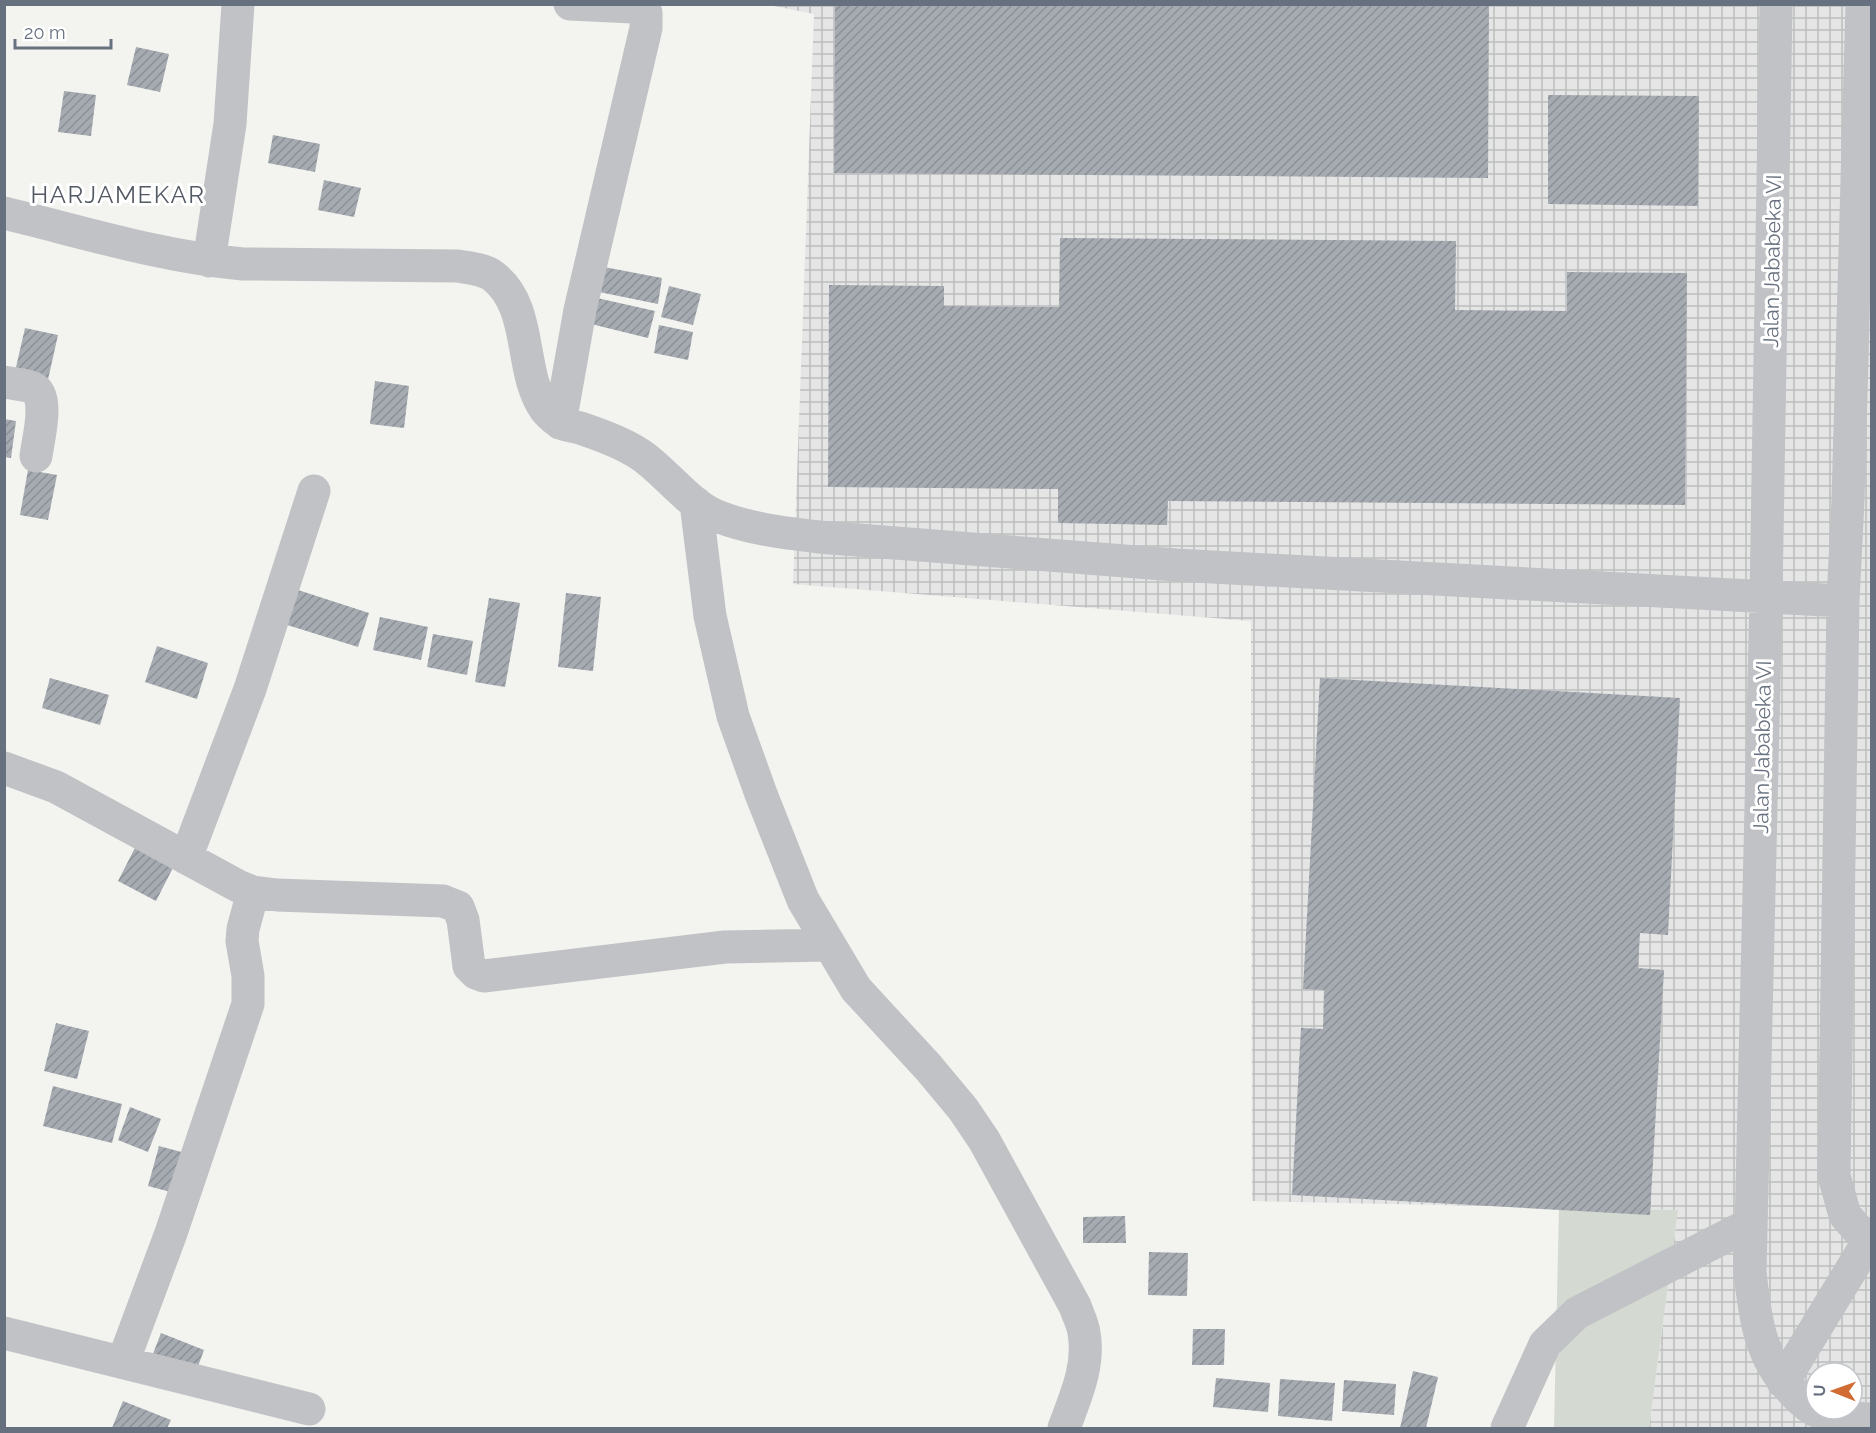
<svg xmlns="http://www.w3.org/2000/svg" width="1876" height="1433" font-family="Raleway,sans-serif">
  <defs>
    <pattern id="industrial-grid" width="8" height="8" patternUnits="userSpaceOnUse" patternTransform="scale(1.5)"><rect width="8" height="8" fill="#e4e5e4"/><path d="M0 4h8M4 0v8" fill="none" stroke="#bdbebe"/></pattern>
    <pattern id="building-hatch" width="6" height="6" patternUnits="userSpaceOnUse" patternTransform="scale(1.5)"><rect width="6" height="6" fill="#a6abb2"/><path d="M-1 1l2-2M0 6l6-6M5 7l2-2" fill="none" stroke="#8b9096"/></pattern>
  </defs>
  <rect width="100%" height="100%" fill="#f3f4f0"/>
  <path fill="url(#industrial-grid)" fill-rule="evenodd" d="M769 5H1871V1428H1649L1678 1210 1252 1201 1251 621 793 584 814 14ZM1816 1373H1852V1409H1816Z"/>
  <path fill="#d4dad2" d="M1559 1208 1678 1210 1649 1428H1554Z"/>
  <path fill="url(#building-hatch)" d="M835 4H1489L1488 178 834 173Z
    M136 47 169 54 160 92 127 85Z
    M64 91 96 95 91 136 58 132Z
    M1548 95 1699 96 1698 206 1548 204Z
    M273 135 320 144 315 172 268 163Z
    M324 180 361 188 354 217 318 210Z
    M1060 238 1456 241 1455 310 1567 311V272L1687 273 1685 505 1168 501 1167 525 1058 523V489L828 487 829 285 944 286V306L1059 307Z
    M604 267 662 278 658 304 599 292Z
    M669 286 701 294 693 325 661 317Z
    M597 298 655 311 648 338 591 324Z
    M659 325 693 332 688 360 654 353Z
    M25 328 58 335 47 384 14 376Z
    M375 381 409 386 404 428 370 424Z
    M4 419 16 421 11 458 4 457Z
    M28 470 57 475 48 520 20 515Z
    M295 589 369 613 358 647 284 624Z
    M566 593 601 597 593 671 558 667Z
    M489 598 520 603 505 687 475 682Z
    M380 617 428 627 421 660 373 650Z
    M433 634 473 641 467 675 427 667Z
    M157 646 208 663 197 699 145 682Z
    M50 678 109 695 100 725 42 708Z
    M1320 678 1680 698 1668 935 1640 933 1638 968 1664 970 1650 1215 1292 1195 1301 1028 1323 1029 1324 990 1303 989Z
    M139 840 177 860 156 901 118 881Z
    M56 1023 89 1031 77 1079 44 1071Z
    M53 1086 122 1104 112 1143 43 1126Z
    M130 1107 161 1119 148 1152 118 1140Z
    M159 1146 189 1154 178 1194 148 1186Z
    M1125 1216 1126 1243H1083V1217Z
    M1149 1252 1188 1253 1187 1296 1148 1295Z
    M1193 1329H1225L1224 1365H1192Z
    M161 1333 204 1350 194 1377 151 1359Z
    M1413 1371 1438 1377 1426 1428H1400Z
    M1216 1378 1270 1383 1268 1412 1213 1407Z
    M1280 1379 1335 1383 1332 1421 1278 1416Z
    M1344 1380 1396 1384 1394 1415 1342 1411Z
    M123 1401 171 1420 167 1428H112Z"/>
  <g fill="none" stroke-linecap="round" stroke-linejoin="round">
    <path stroke="#c0c2c5" stroke-width="33" d="M1776 4 1766 597 1750 1272C1755 1317 1759 1356 1792 1391 1800 1400 1809 1409 1821 1413 1836 1419 1855 1418 1872 1419
      M1862 4 1848 500 1843 601 1834 1176 1845 1215 1868 1242 1872 1243
      M4 213C83 232 162 257 243 264L458 266C469 268 484 269 493 276 534 308 518 370 545 409 548 413 555 419 559 422 565 426 574 426 580 428 598 434 615 440 631 449 662 465 685 503 717 516 749 529 785 533 819 537L1176 565 1843 601
      M209 261 230 124 238 4
      M4 382C13 384 25 384 33 388 50 396 38 440 36 456
      M560 423 580 310 646 28V13L641 9 633 7 570 4
      M696 503 710 616 733 716 761 794 803 900 856 989 928 1067 963 1109 984 1140 1075 1306C1078 1315 1083 1324 1084 1333 1090 1366 1075 1398 1064 1428
      M4 768 56 787 238 886 253 892 277 895 443 901 458 907 463 920 469 966 476 973 484 976 725 947 829 945
      M186 858 250 689 314 491
      M4 1333 309 1409
      M123 1362 171 1233 248 1004V976L242 941 243 929 253 892
      M1783 1382 1868 1242
      M1507 1428 1545 1344 1577 1313 1750 1224"/>
  </g>
  <g text-anchor="middle" dominant-baseline="central" stroke-width="6" stroke-linejoin="round" paint-order="stroke">
    <g font-size="21" fill="#66707e" stroke="#fff">
      <text transform="translate(1772 261) rotate(-89)">Jalan Jababeka VI</text>
      <text transform="translate(1762 747) rotate(-89)">Jalan Jababeka VI</text>
    </g>
    <g font-size="24" letter-spacing="1.5" fill="#535a64" stroke="#fff">
      <text x="118" y="194">HARJAMEKAR</text>
    </g>
  </g>
  <rect width="1876" height="1433" fill="none" stroke="#66707e" stroke-width="12"/>
  <g transform="translate(1834 1391) rotate(271)"><circle r="28" fill="#ffffff" stroke="#c2c6cb" stroke-width="1.5"/>
  <path d="M0-4.5L10 22L0 15L-10 22Z" fill="#d06c34"/>
  <text y="-9" font-size="16" font-weight="bold" text-anchor="middle" fill="#66707e">U</text>
  </g>
  <path d="M15 39v9h96v-9" fill="none" stroke="#66707e" stroke-width="3"/>
  <text x="24" y="39" font-size="18" fill="#66707e" stroke="#ffffff" stroke-width="4.5" paint-order="stroke">20 m</text>
</svg>
